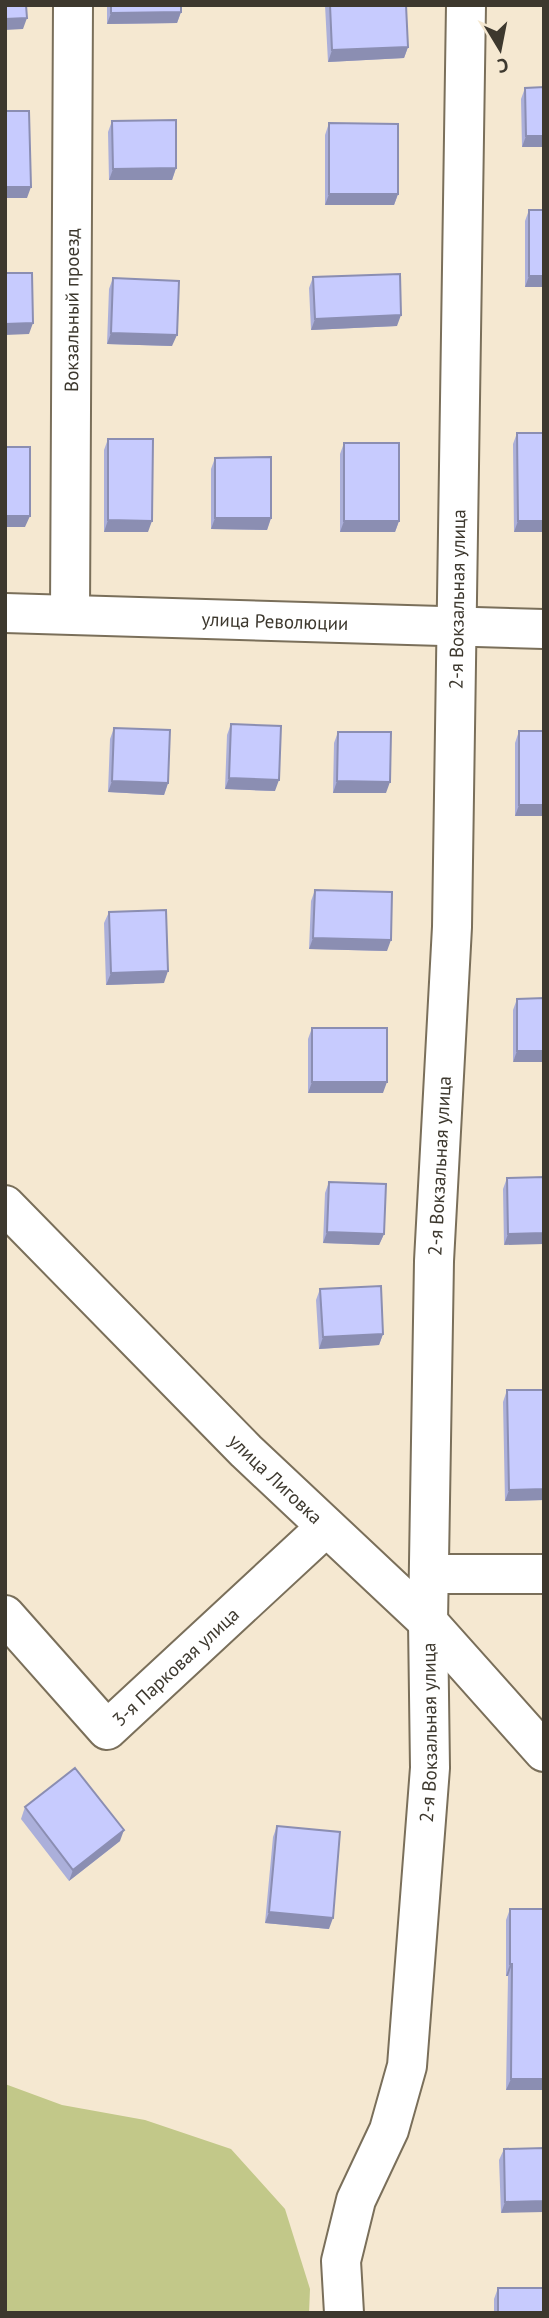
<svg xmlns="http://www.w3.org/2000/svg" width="549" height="2318" font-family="'PT Sans',sans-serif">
  <rect width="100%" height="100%" fill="#f5e8d1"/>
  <path fill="#c2c889" d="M5 2084 62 2105 145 2120 231 2149 285 2209 310 2289 309 2313H5Z"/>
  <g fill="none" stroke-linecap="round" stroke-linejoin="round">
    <g stroke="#7a6f5a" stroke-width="42">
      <g id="minor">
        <path id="s1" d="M5 613 544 629"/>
        <path id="s2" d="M70 614 73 5"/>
        <path id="s3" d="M5 1205 246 1451 428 1622 544 1752"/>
        <path d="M430 1574H544"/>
        <path id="s4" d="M5 1615 107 1730 326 1527"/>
        <path id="s5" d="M344 2313 341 2261 356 2200 389 2130 407 2066 430 1768 428 1622 434 1261 452 927 466 5"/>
      </g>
    </g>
    <use href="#minor" stroke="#fff" stroke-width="38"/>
  </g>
  <path fill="#abafda" d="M107 5H181V12L177 23 107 24Z
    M325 5H406L408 47 404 58 328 62Z
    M525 88 544 147H522L521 99Z
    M112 121 176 168 172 180H109L108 132Z
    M329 123 398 194 394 205H325V135Z
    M529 210 544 287H525V221Z
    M313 277 397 326 311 330 309 288Z
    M113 278 172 346 107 344 109 289Z
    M517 433 544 532H514L513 444Z
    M108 439 148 532H104V450Z
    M344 443 399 521 395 532H340V454Z
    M215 458 271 518 267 530 211 529V469Z
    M231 724 275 791 225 789 227 735Z
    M114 728 168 783 164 795 108 792 110 739Z
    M519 731H544V816H515V743Z
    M338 732 386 793H333L334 743Z
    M315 890 387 951 309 949 311 901Z
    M109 912 164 983 106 985 104 923Z
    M544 998 513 1062V1010L517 999Z
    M312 1028 383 1093H308V1039Z
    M544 1177 504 1245 503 1189 507 1178Z
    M329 1182 384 1234 379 1245 323 1243 325 1193Z
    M320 1289 383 1334 379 1345 319 1349 316 1300Z
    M507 1390 544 1500 505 1501 503 1402Z
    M25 1807 120 1841 69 1881 21 1819Z
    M277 1826 329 1929 265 1923 273 1837Z
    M510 1909 544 2090H506L508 1976H506V1920Z
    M544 2148 501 2213 499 2160 504 2149Z
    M498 2288 544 2313H494V2299Z"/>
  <path fill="#8b8eb2" d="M181 12 177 23 107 24 111 13Z
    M27 18 23 29 5 30V19Z
    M408 47 404 58 328 62 332 50Z
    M526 136H544V147H522Z
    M176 168 172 180H109L113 169Z
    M5 187H31L27 198H5Z
    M329 194H398L394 205H325Z
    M529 276H544V287H525Z
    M401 315 397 326 311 330 315 319Z
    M33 323 29 334 5 335V324Z
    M111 333 177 335 172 346 107 344Z
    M5 516H30L25 527H5Z
    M215 518H271L267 530 211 529Z
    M108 520 152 521 148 532H104Z
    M344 521H399L395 532H340Z
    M518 521H544V532H514Z
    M229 778 279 780 275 791 225 789Z
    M112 781 168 783 164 795 108 792Z
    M337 781 390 782 386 793H333Z
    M519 805H544V816H515Z
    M313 938 391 940 387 951 309 949Z
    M168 971 164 983 106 985 111 973Z
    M517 1051H544V1062H513Z
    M312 1082H387L383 1093H308Z
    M327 1232 384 1234 379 1245 323 1243Z
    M544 1233V1244L504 1245 508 1234Z
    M383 1334 379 1345 319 1349 323 1337Z
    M544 1489V1500L505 1501 509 1490Z
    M124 1830 120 1841 69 1881 73 1870Z
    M269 1912 333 1918 329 1929 265 1923Z
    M510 1964H512L508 1976H506Z
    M511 2079H544V2090H506Z
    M544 2201V2212L501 2213 505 2202Z"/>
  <path fill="#c7cbfe" stroke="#8b8eb2" stroke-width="2" d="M5 5H26L27 18 5 19Z
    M111 5H181V12L111 13Z
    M330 5H406L408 47 332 50Z
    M544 87V136H526L525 88Z
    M5 111H29L31 187H5Z
    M176 120V168L113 169 112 121Z
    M329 123 398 124V194H329Z
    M529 210H544V276H529Z
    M5 273H32L33 323 5 324Z
    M400 274 401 315 315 319 313 277Z
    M113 278 179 281 177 335 111 333Z
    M517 433H544V521H518Z
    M108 439H153L152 521 108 520Z
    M344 443H399V521H344Z
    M5 447H30V516H5Z
    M271 457V518H215V458Z
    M231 724 281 726 279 780 229 778Z
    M114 728 170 730 168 783 112 781Z
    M519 731H544V805H519Z
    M338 732H391L390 782 337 781Z
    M315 890 392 892 391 940 313 938Z
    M166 910 168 971 111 973 109 912Z
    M544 998V1051H517V999Z
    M312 1028H387V1082H312Z
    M544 1177V1233L508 1234 507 1178Z
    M329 1182 386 1184 384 1234 327 1232Z
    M381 1286 383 1334 323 1337 320 1289Z
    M507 1390H544V1489L509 1490Z
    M75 1768 124 1830 73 1870 25 1807Z
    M277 1826 340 1832 333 1918 269 1912Z
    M510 1909H544V2079H511L512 1964H510Z
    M544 2148V2201L505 2202 504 2149Z
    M498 2288H544V2313H498Z"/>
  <g text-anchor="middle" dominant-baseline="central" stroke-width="5" stroke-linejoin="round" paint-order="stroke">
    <g font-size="19" fill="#3d382e" stroke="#f5e8d1">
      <text stroke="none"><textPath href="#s2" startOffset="304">Вокзальный проезд</textPath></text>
      <text stroke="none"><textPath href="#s5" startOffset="1727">2-я Вокзальная улица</textPath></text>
      <text stroke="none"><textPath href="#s1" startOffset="270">улица Революции</textPath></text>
      <text stroke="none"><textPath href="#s5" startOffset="1160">2-я Вокзальная улица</textPath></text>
      <text stroke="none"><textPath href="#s3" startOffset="385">улица Лиговка</textPath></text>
      <text stroke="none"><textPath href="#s4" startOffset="247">3-я Парковая улица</textPath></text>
      <text stroke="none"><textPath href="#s5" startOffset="593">2-я Вокзальная улица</textPath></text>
    </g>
  </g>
  <rect width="549" height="2318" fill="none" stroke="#3d382e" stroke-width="14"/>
  <g transform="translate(500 49) rotate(170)" stroke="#f5e8d1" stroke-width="5" paint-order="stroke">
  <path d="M0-5L12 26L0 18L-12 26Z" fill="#3d382e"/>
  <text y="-10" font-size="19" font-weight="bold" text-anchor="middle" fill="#3d382e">С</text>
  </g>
</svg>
